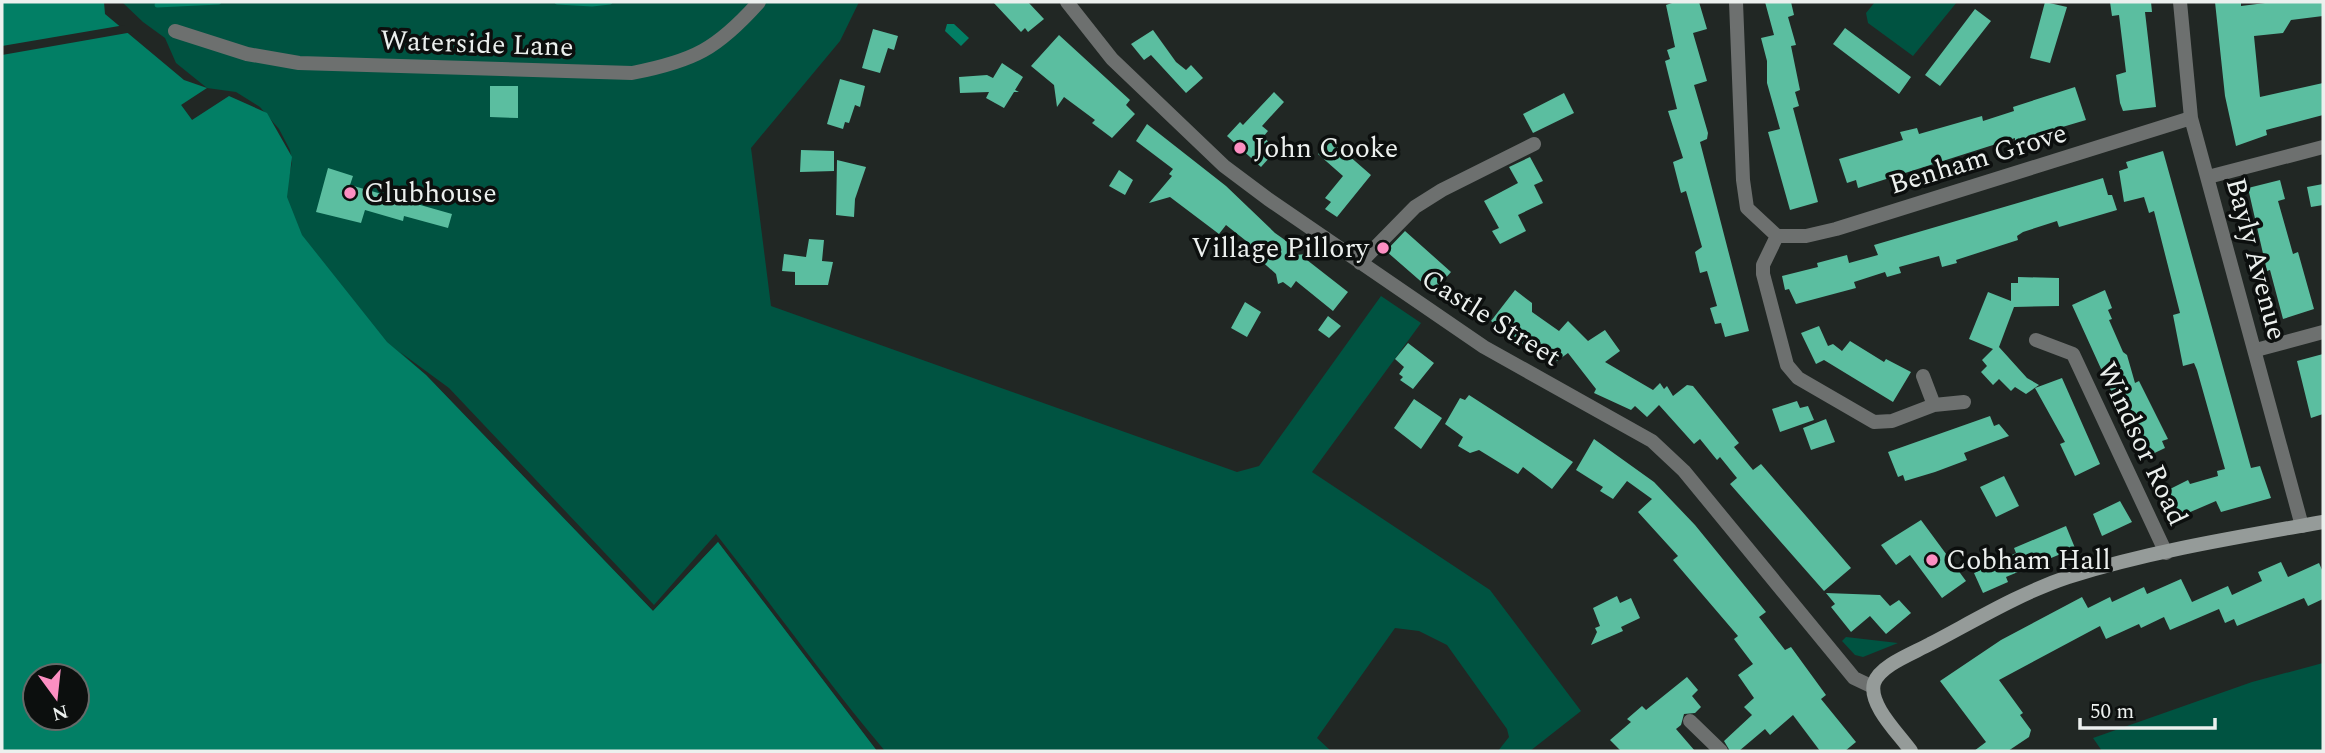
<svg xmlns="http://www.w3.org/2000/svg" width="2325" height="753" font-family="Spectral,serif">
  <rect width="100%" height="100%" fill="#212724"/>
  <path fill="#005341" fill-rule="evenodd" d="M44 2H79L177 99 192 120 287 186 292 163 290 150 279 129 260 107 236 92 207 88 176 63 165 38 143 22 122 2H859L840 41 751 148 771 306 1237 472 1259 466 1381 296 1421 323 1312 472 1490 590 1581 711 1530 751H1498L1509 737 1507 729 1447 645 1419 631 1395 628 1317 738 1331 751H885C826 681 773 606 716 534L654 605 449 388 400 352 426 375 653 611 718 542 877 751H2V5ZM35 676H77V718H35Z
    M1875 2H1957L1913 56 1868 23 1866 13Z
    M1846 637 1898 643 1863 657 1855 655 1842 641Z
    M2323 663V751H2102L2093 738 2252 682Z"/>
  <path fill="#027f65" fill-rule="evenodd" d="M2 2H104L105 14 184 80 207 88 181 105 192 120 229 96 267 113 292 157 287 197 302 235 387 342 426 375 653 611 718 542 877 751H2ZM35 676H77V718H35Z
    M947 24H954L969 38 961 46 945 31Z"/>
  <path fill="#212724" d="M125 25 133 32 2 55V46Z"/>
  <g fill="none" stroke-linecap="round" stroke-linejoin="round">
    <path stroke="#027f65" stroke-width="5" d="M557 2 592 4 610 2
      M157 5 219 2"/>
  </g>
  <path fill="#5bbea0" d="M993 2H1028L1044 19 1028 32 1025 28 1021 32Z
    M1675 2H1699L1707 29 1693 33 1707 81 1694 85 1708 133 1707 139 1700 142 1749 331 1725 337 1721 323 1715 324 1710 308 1717 306 1707 271 1700 273 1695 252 1702 247 1686 191 1681 193 1673 162 1683 158 1668 111 1677 109 1665 61 1670 59 1667 50 1675 47 1666 5Z
    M1765 2H1791L1794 15 1788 17 1796 45 1791 46 1800 90 1795 92 1799 106 1793 108 1818 202 1790 210 1768 132 1780 129 1767 83V61L1761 38 1774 35Z
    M2045 2 2067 7 2050 63 2030 58Z
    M2110 2H2151L2152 12H2145L2156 107 2123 111 2120 103 2116 75 2126 72 2119 15 2112 16Z
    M2215 2H2241V6L2273 2H2323V16L2291 20 2283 33 2254 36 2260 97 2323 83V115L2266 130 2267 135 2236 146 2225 96Z
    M1975 9 1991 21 1940 86 1925 75Z
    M1845 28 1911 77 1899 94 1833 44Z
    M873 29 898 36 894 50 888 48 880 73 862 68Z
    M1153 30 1176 62 1186 70 1191 65 1203 78 1186 93 1151 55 1144 60 1131 44Z
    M1059 35 1130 100 1126 105 1135 114 1112 138 1092 123 1095 120 1064 97 1057 107 1054 85 1031 66Z
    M1002 63 1023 77 1015 90 1019 92H1014L1004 108 986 98 989 92 960 93 959 77 987 75 993 78Z
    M840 79 865 86 860 107 855 105 849 123 845 122 843 129 827 124Z
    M490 86H518V118L490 117Z
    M2075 87 2086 120 2015 141V138L1858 188 1856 180 1847 183 1839 159 1903 140 1900 132 1917 128 1919 134 1982 116 1983 121 2014 111 2013 107Z
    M1274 92 1284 102 1262 126 1268 131 1263 137 1277 149 1261 167 1227 136 1240 122 1243 125Z
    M1564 93 1574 113 1533 133 1523 114Z
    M1147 124 1226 186 1275 233 1292 245 1296 255 1306 254 1307 260 1348 292 1333 311 1296 281 1291 288 1283 282 1278 284 1276 274 1247 248 1250 244 1226 225 1219 234 1170 197 1149 203 1172 176 1169 174 1173 169 1136 141Z
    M1332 141 1371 175 1337 217 1325 209 1331 202 1325 198 1343 176 1318 154Z
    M801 150 834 151V171L800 172Z
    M2163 151 2251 468 2260 466 2271 498 2221 512 2216 501 2174 519H2170L2160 499 2170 493 2168 490 2188 480 2190 484 2218 476 2217 471 2225 469 2197 370 2194 363 2183 366 2173 315 2180 313 2154 211 2149 213 2144 197 2124 202 2119 171 2128 168 2126 162Z
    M1530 157 1543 181 1534 185 1543 203 1518 215 1526 231 1500 244 1492 231 1499 228 1484 201 1518 183 1509 167Z
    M837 160 866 167 855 199 854 217 836 215Z
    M328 168 353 176 350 185 452 214 448 228 404 216 403 221 365 210 361 223 316 212Z
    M1119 170 1133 180 1125 195 1109 186Z
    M2103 178 2108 195H2112L2117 210 2059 227 2057 221 2023 232 2017 236 2018 240 1956 260 1957 263 1942 267 1939 256 1899 267 1901 273 1887 277 1885 272 1854 282 1856 288 1796 304 1789 289 1785 290 1782 276 1818 267 1817 263 1847 255 1849 263 1878 255 1874 245Z
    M2280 180 2285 199 2278 201 2293 254 2298 252 2314 309 2283 319 2270 270 2267 271 2248 188Z
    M2323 184V205L2311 207 2307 187Z
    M1405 231 1451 272 1433 292 1386 251Z
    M809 239 824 240 822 261 833 262 828 285H795V272L782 271 784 254 806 257Z
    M2018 277 2059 278V306L2014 307 1999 347 2027 378 2039 385 2026 394 2015 387 2011 391 1999 379 1993 385 1981 372 1987 366 1982 360 1993 349 1969 339 1988 292 2011 301V283H2018Z
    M1515 290 1532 303V312L1559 331 1568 321 1588 341 1605 330 1620 351 1605 362 1653 390 1660 383 1664 389 1667 386 1673 396 1687 385 1693 386 1739 443 1734 447 1753 470 1761 464 1851 568 1824 591 1730 484 1737 478 1720 457 1717 460 1700 439 1694 444 1659 405 1647 417 1635 406 1631 410 1594 393 1596 389 1568 353 1557 361 1551 352 1543 361 1491 321Z
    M2105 290 2112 308 2108 310 2112 319 2109 320 2123 352 2127 355 2135 383 2139 381 2168 439 2162 441 2165 448 2142 459 2072 305Z
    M1245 302 1261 312 1247 337 1231 328Z
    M1328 316 1341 326 1329 338 1318 330Z
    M1819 326 1828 346 1833 344 1842 351 1850 341 1884 362 1886 359 1911 372 1893 402 1824 360 1816 364 1801 333Z
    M1408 343 1434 363 1413 389 1400 380 1403 377 1399 374 1404 367 1395 359Z
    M2323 354V414L2311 418 2297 361Z
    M2062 378 2100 464 2075 476 2060 444 2065 442 2035 388Z
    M1469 395 1573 462 1552 489 1523 467 1518 474 1479 450 1470 453 1458 446 1463 437 1445 424 1460 398 1465 400Z
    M1414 399 1442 418 1421 449 1394 428Z
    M1797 401 1800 408 1808 406 1814 420 1780 432 1772 409Z
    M1990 416 1994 426 1999 424 2009 436 1964 453 1967 460 1935 472 1905 481 1903 475 1898 477 1888 452Z
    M1826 419 1835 442 1811 450 1803 428Z
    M1594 439 1654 482 1695 525 1766 612 1759 617 1785 650 1791 647 1826 695 1821 699 1856 742 1845 751H1820L1793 715 1770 735 1765 729 1739 751H1730L1724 741 1752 715 1744 707 1754 698 1738 675 1753 664 1734 639 1738 636 1673 560 1678 556 1638 512 1652 499 1627 481 1613 499 1600 491 1603 487 1576 470Z
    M2004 476 2019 506 1996 517 1980 487Z
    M2120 501 2132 522 2102 536 2093 514Z
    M1921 520 1966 581 1942 598 1910 555 1896 565 1881 545Z
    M2066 526 2075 548 2006 577 2008 582 1983 593 1974 573 2016 553 2014 548Z
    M2281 562 2288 577 2319 563 2323 572V599L2308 606 2304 598 2237 626 2234 619 2225 623 2219 609 2170 630 2164 617 2141 628 2139 624 2106 639 2100 626 1999 680 2023 713 2020 715 2031 730 2029 737 2008 751H1974L1986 742 1940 681 2001 640 2082 597 2088 608 2110 597 2112 602 2144 587 2147 594 2181 579 2192 602 2228 586 2232 595 2262 581 2258 572Z
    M1826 593 1880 595 1890 606 1899 600 1911 613 1886 634 1870 616 1851 632 1831 607 1835 604Z
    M1617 596 1620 603 1631 598 1640 618 1621 627 1623 631 1591 645 1597 632 1595 628 1600 626 1593 608Z
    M1687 677 1698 690 1692 696 1701 707 1695 713 1684 714 1681 725 1676 729 1695 751H1621L1610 740 1631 722 1627 719 1642 706 1646 710Z"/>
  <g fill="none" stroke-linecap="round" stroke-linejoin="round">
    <path stroke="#6d706f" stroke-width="14" d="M1067 2 1112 59 1224 166 1268 199 1484 347 1652 441 1684 471 1854 678 1873 687
      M1736 2 1743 180 1747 208 1777 236
      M2180 2 2191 118 2302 526
      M175 31 247 54 299 63 632 73C694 61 717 49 759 2
      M2208 177 2323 147
      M1777 236H1806L1836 229 2191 118
      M1777 236 1763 265V274L1787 365 1798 378 1874 422 1892 421 1934 405 1964 402
      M1360 263 1415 207 1442 190 1534 144
      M2036 340 2073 354 2166 553
      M2256 350 2323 332
      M1923 376 1934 405
      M1690 721 1721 751"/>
    <path stroke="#959b99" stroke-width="14" d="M1911 751C1900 735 1868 705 1874 683 1880 665 1914 653 1930 644 1974 621 2020 593 2068 577 2151 551 2238 537 2323 522"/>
  </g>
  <g fill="#fc8fc2" stroke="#0c0f0e" stroke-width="2.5">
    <circle cx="1240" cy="148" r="7"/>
    <circle cx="350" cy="193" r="7"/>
    <circle cx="1383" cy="248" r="7"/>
    <circle cx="1932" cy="560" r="7"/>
  </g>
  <g text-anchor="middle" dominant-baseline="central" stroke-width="7" stroke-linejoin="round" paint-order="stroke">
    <g font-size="28" fill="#ecf0ee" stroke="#0c0f0e">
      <text transform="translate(477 44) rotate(2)">Waterside Lane</text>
      <text transform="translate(1978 159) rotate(-17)">Benham Grove</text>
      <text transform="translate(2256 259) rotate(75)">Bayly Avenue</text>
      <text transform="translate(1491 318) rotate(32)">Castle Street</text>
      <text transform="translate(2142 444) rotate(65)">Windsor Road</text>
    </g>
    <g font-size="28" fill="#ecf0ee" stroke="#0c0f0e" text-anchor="start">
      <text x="1254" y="148">John Cooke</text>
      <text x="364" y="193">Clubhouse</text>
      <text x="1369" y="248" text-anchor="end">Village Pillory</text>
      <text x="1946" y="560">Cobham Hall</text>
    </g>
  </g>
  <rect width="2325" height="753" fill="none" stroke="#ecf0ee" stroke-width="7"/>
  <g transform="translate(56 697) rotate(165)"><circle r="33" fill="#0c0f0e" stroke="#666968" stroke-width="2"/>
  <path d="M0-5L12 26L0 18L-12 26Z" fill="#fc8fc2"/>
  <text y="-10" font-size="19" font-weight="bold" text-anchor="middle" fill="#ecf0ee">N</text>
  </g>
  <path d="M2080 718v10h135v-10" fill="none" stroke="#ecf0ee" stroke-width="3.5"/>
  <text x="2090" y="718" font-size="21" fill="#ecf0ee" stroke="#0c0f0e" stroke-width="5" paint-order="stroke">50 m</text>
</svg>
